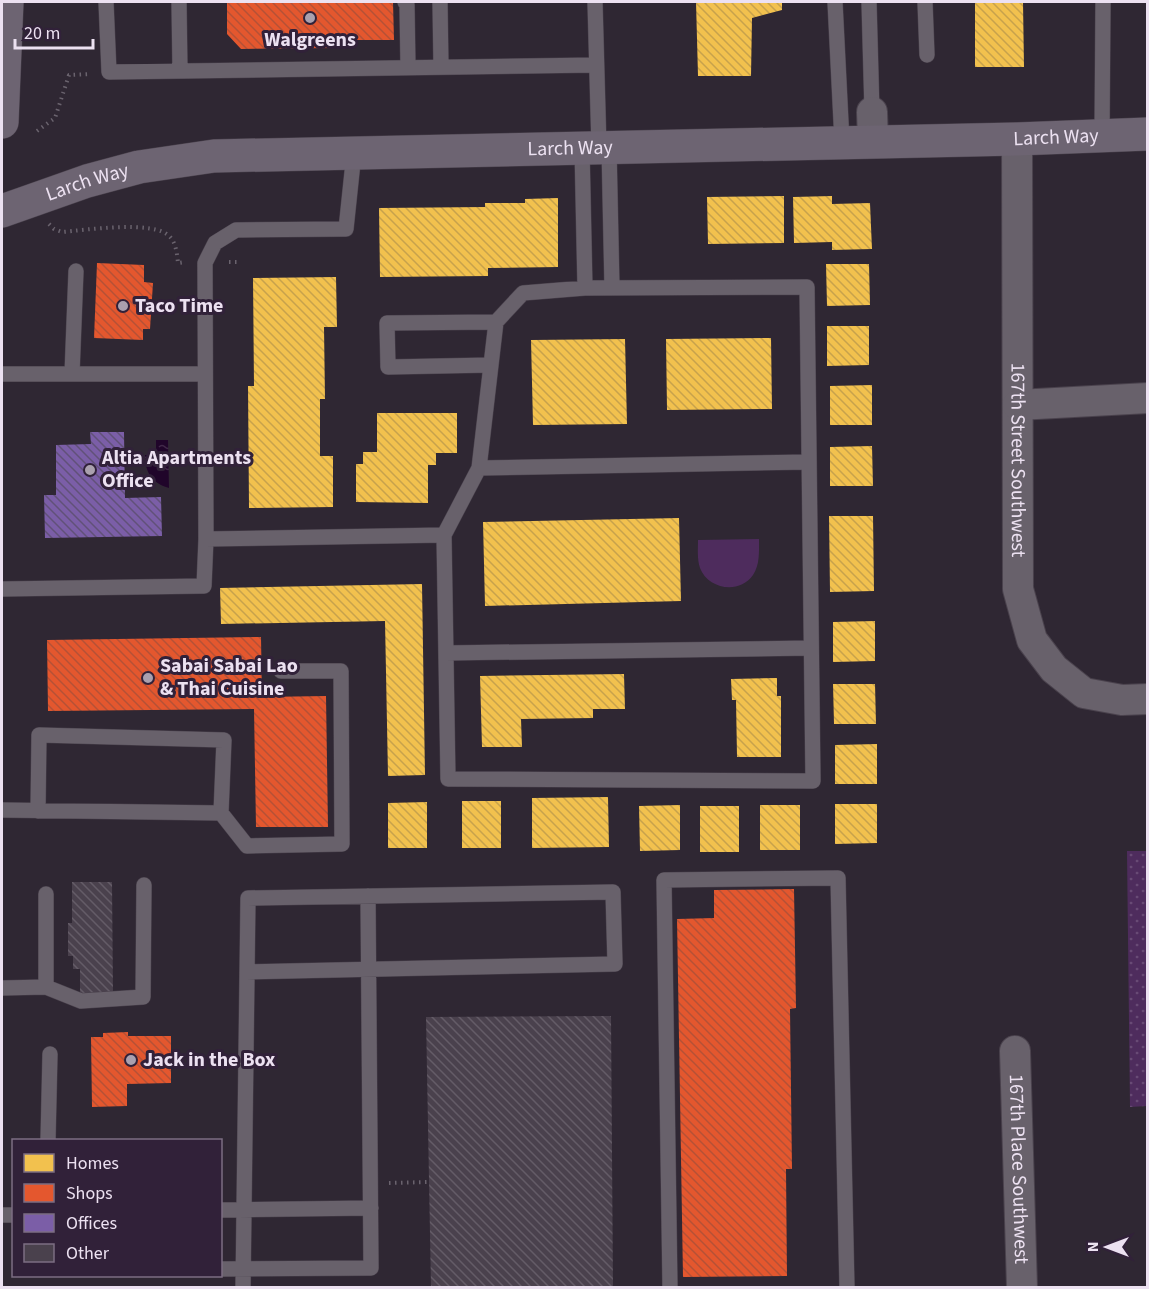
<svg xmlns="http://www.w3.org/2000/svg" width="1149" height="1289" font-family="'Source Sans 3',sans-serif">
  <defs>
    <pattern id="grass-dots" width="8" height="8" patternUnits="userSpaceOnUse" patternTransform="scale(1.5)"><rect width="8" height="8" fill="#4e2c5d"/><path d="M2 2h.1M6 6h.1" fill="none" stroke="#684a75" stroke-width="1.8" stroke-linecap="round"/></pattern>
    <pattern id="water-ripples" width="26" height="14" patternUnits="userSpaceOnUse" patternTransform="scale(1.5)"><rect width="26" height="14" fill="#20052a"/><path d="M2 4q2-2 4 0t4 0M15 11q2-2 4 0t4 0" fill="none" stroke="#412949"/></pattern>
    <pattern id="homes-back-hatch" width="6" height="6" patternUnits="userSpaceOnUse" patternTransform="scale(1.5)"><rect width="6" height="6" fill="#f2c14e"/><path d="M-1 5l2 2M0 0l6 6M5-1l2 2" fill="none" stroke="#c7a24c"/></pattern>
    <pattern id="shops-back-hatch" width="6" height="6" patternUnits="userSpaceOnUse" patternTransform="scale(1.5)"><rect width="6" height="6" fill="#e4572e"/><path d="M-1 5l2 2M0 0l6 6M5-1l2 2" fill="none" stroke="#b55136"/></pattern>
    <pattern id="offices-back-hatch" width="6" height="6" patternUnits="userSpaceOnUse" patternTransform="scale(1.5)"><rect width="6" height="6" fill="#7b5ea7"/><path d="M-1 5l2 2M0 0l6 6M5-1l2 2" fill="none" stroke="#615178"/></pattern>
    <pattern id="building-back-hatch" width="6" height="6" patternUnits="userSpaceOnUse" patternTransform="scale(1.5)"><rect width="6" height="6" fill="#4a414d"/><path d="M-1 5l2 2M0 0l6 6M5-1l2 2" fill="none" stroke="#645c67"/></pattern>
  </defs>
  <rect width="100%" height="100%" fill="#2f2733"/>
  <path fill="url(#grass-dots)" d="M1127 851H1147V1106L1130 1107Z"/>
  <path fill="#4e2c5d" d="M759 539C759 551 760 565 753 575 739 595 708 589 700 568 697 559 698 549 698 540Z"/>
  <path fill="url(#water-ripples)" d="M156 440H168L169 488C152 483 145 473 145 455H156Z"/>
  <path fill="url(#homes-back-hatch)" d="M696 2H782V10L752 18 751 76H698Z
    M975 2H1023L1024 67H975Z
    M784 196V243L708 244 707 197Z
    M832 196V204L870 203 872 249 832 250V242L794 243 793 197Z
    M558 198V267L488 268V276L380 277 379 208 485 207V203H525V199Z
    M826 264H869L870 305 827 306Z
    M336 277 337 327H324L325 399H320V456H333V507L249 508 248 386H254L253 278Z
    M827 326H869V365L827 366Z
    M771 338 772 409 667 410 666 339Z
    M625 339 627 424 533 425 531 340Z
    M872 385V425H830V386Z
    M377 413H457V453H436V465H428V503L356 502V464H363V452H377Z
    M872 446 873 486H830V447Z
    M829 516H873L874 591 830 592Z
    M679 518 681 601 485 606 483 522Z
    M422 584 425 775 388 776 385 621 221 624 220 588Z
    M875 621V661L833 662V622Z
    M624 674 625 709H593V718L521 719 522 747H482L480 676Z
    M777 678V696H781V757H737L736 700H732L731 679Z
    M833 684H875L876 724H834Z
    M877 744V784H835V745Z
    M608 797 609 847 532 848V798Z
    M462 801H501V848H462Z
    M427 802V848H388V803Z
    M835 804H877V843L835 844Z
    M680 805V850L640 851 639 806Z
    M760 805H800V850H760Z
    M700 806H739V852H700Z"/>
  <path fill="url(#shops-back-hatch)" d="M227 2H393L394 40H335V48L241 49 227 34Z
    M97 263 144 265V282L153 283 150 329H143V340L94 338Z
    M261 637 262 697 326 696 328 827H256L254 709 48 711 47 640Z
    M794 889 796 1008 790 1009 792 1169H786L787 1276 683 1277 677 919 714 918V890Z
    M128 1032V1036H171V1083L127 1084V1106L92 1107 91 1037H103V1033Z"/>
  <path fill="url(#offices-back-hatch)" d="M90 432H124L125 498 161 497 162 536 45 538 44 495H56V445L91 444Z"/>
  <path fill="url(#building-back-hatch)" d="M72 882H112L113 995H80V969H73V956H68V923H72Z
    M611 1016 613 1287 431 1288 426 1017Z"/>
  <g fill="none" stroke-linecap="round" stroke-linejoin="round">
    <g stroke="#4a424d" stroke-width="16">
      <path id="lane" d="M106 2 109 72 596 65
        M179 2 180 71
        M405 2 407 5 408 67
        M440 2 441 67
        M595 2 599 148
        M835 2 842 142
        M869 2 872 112
        M925 2 927 55
        M1102 136 1103 2
        M609 147 612 288
        M582 148 585 288
        M807 287 813 781 448 779 444 535 479 468 496 322 523 293 585 288Z
        M491 365 388 367 387 323 496 322
        M2 374H205
        M72 374 76 271
        M479 468 809 462
        M206 539 444 535
        M2 589 204 586 206 539 205 263 215 243 236 230 346 229 354 153
        M446 653 811 648
        M2 810 221 813 224 740 39 735 38 811
        M221 813 247 846 342 844 341 671H281
        M46 987 81 1001 143 997 144 885
        M2 988 46 987V894
        M48 1140 50 1054
        M220 1210 371 1208
        M2 1215H14
        M220 1269 371 1268 368 896
        M243 1288C244 1158 246 1028 248 898L613 892 615 964 247 972
        M670 1288 664 880 838 878 847 1288"/>
    </g>
    <g stroke="#4a424d" stroke-width="32">
      <g id="street">
        <path d="M872 112 873 142"/>
        <path id="s1" d="M1017 139 1018 589 1032 640 1054 669 1084 693 1122 700 1148 699"/>
        <path d="M1018 405 1148 398"/>
        <path id="s2" d="M1015 1051 1022 1288"/>
      </g>
    </g>
    <g stroke="#4a424d" stroke-width="34">
      <g id="secondary">
        <path d="M2 122 7 2"/>
        <path id="s3" d="M2 211 87 181 139 167 214 156 1017 139 1148 134"/>
      </g>
    </g>
    <path stroke="#6a636e" stroke-width="4" stroke-dasharray="1.5 4.5" stroke-linecap="butt" d="M37 131 55 118 69 75 90 74
      M49 224 54 229 62 232C85 230 154 220 169 236 176 242 177 254 178 263L185 262
      M229 262H240
      M389 1183 429 1182"/>
    <use href="#lane" stroke="#68616b" stroke-width="15"/>
    <use href="#street" stroke="#68616b" stroke-width="30"/>
    <use href="#secondary" stroke="#6d6472" stroke-width="33"/>
  </g>
  <g fill="#aaa0ae" stroke="#312139" stroke-width="2">
    <circle cx="310" cy="18" r="6"/>
    <circle cx="123" cy="306" r="6"/>
    <circle cx="90" cy="470" r="6"/>
    <circle cx="148" cy="678" r="6"/>
    <circle cx="131" cy="1060" r="6"/>
  </g>
  <g text-anchor="middle" dominant-baseline="central" stroke-width="6" stroke-linejoin="round" paint-order="stroke">
    <g font-size="20" font-weight="bold" fill="#ece1f1" stroke="#312139" text-anchor="start">
      <text x="310" y="40" text-anchor="middle">Walgreens</text>
      <text x="135" y="306">Taco Time</text>
      <text x="102" y="458">Altia Apartments<tspan x="102" dy="23">Office</tspan></text>
      <text x="160" y="666">Sabai Sabai Lao<tspan x="160" dy="23">&amp; Thai Cuisine</tspan></text>
      <text x="143" y="1060">Jack in the Box</text>
    </g>
    <g font-size="20" fill="#ece1f1" stroke="#312139">
      <text stroke="none"><textPath href="#s3" startOffset="1062">Larch Way</textPath></text>
      <text stroke="none"><textPath href="#s3" startOffset="576">Larch Way</textPath></text>
      <text stroke="none"><textPath href="#s3" startOffset="90">Larch Way</textPath></text>
      <text stroke="none"><textPath href="#s1" startOffset="321">167th Street Southwest</textPath></text>
      <text stroke="none"><textPath href="#s2" startOffset="118">167th Place Southwest</textPath></text>
    </g>
  </g>
  <rect width="1149" height="1289" fill="none" stroke="#ece1f1" stroke-width="6"/>
  <rect x="12" y="1139" width="210" height="138" fill="#312139" stroke="#7c6e83" stroke-width="1.5"/>
  <rect x="24" y="1154" width="30" height="18" fill="#f2c14e" stroke="#7c6e83" stroke-width="1.5"/>
  <text x="66" y="1169" font-size="18" fill="#ece1f1">Homes</text>
  <rect x="24" y="1184" width="30" height="18" fill="#e4572e" stroke="#7c6e83" stroke-width="1.5"/>
  <text x="66" y="1199" font-size="18" fill="#ece1f1">Shops</text>
  <rect x="24" y="1214" width="30" height="18" fill="#7b5ea7" stroke="#7c6e83" stroke-width="1.5"/>
  <text x="66" y="1229" font-size="18" fill="#ece1f1">Offices</text>
  <rect x="24" y="1244" width="30" height="18" fill="#4a414d" stroke="#7c6e83" stroke-width="1.5"/>
  <text x="66" y="1259" font-size="18" fill="#ece1f1">Other</text>
  <g transform="translate(1107 1247) rotate(270)" stroke="#312139" stroke-width="4.5" paint-order="stroke">
  <path d="M0-4.5L10 22L0 15L-10 22Z" fill="#ece1f1"/>
  <text y="-9" font-size="16" font-weight="bold" text-anchor="middle" fill="#ece1f1">N</text>
  </g>
  <path d="M15 39v9h78v-9" fill="none" stroke="#ece1f1" stroke-width="3"/>
  <text x="24" y="39" font-size="18" fill="#ece1f1" stroke="#312139" stroke-width="4.5" paint-order="stroke">20 m</text>
</svg>
